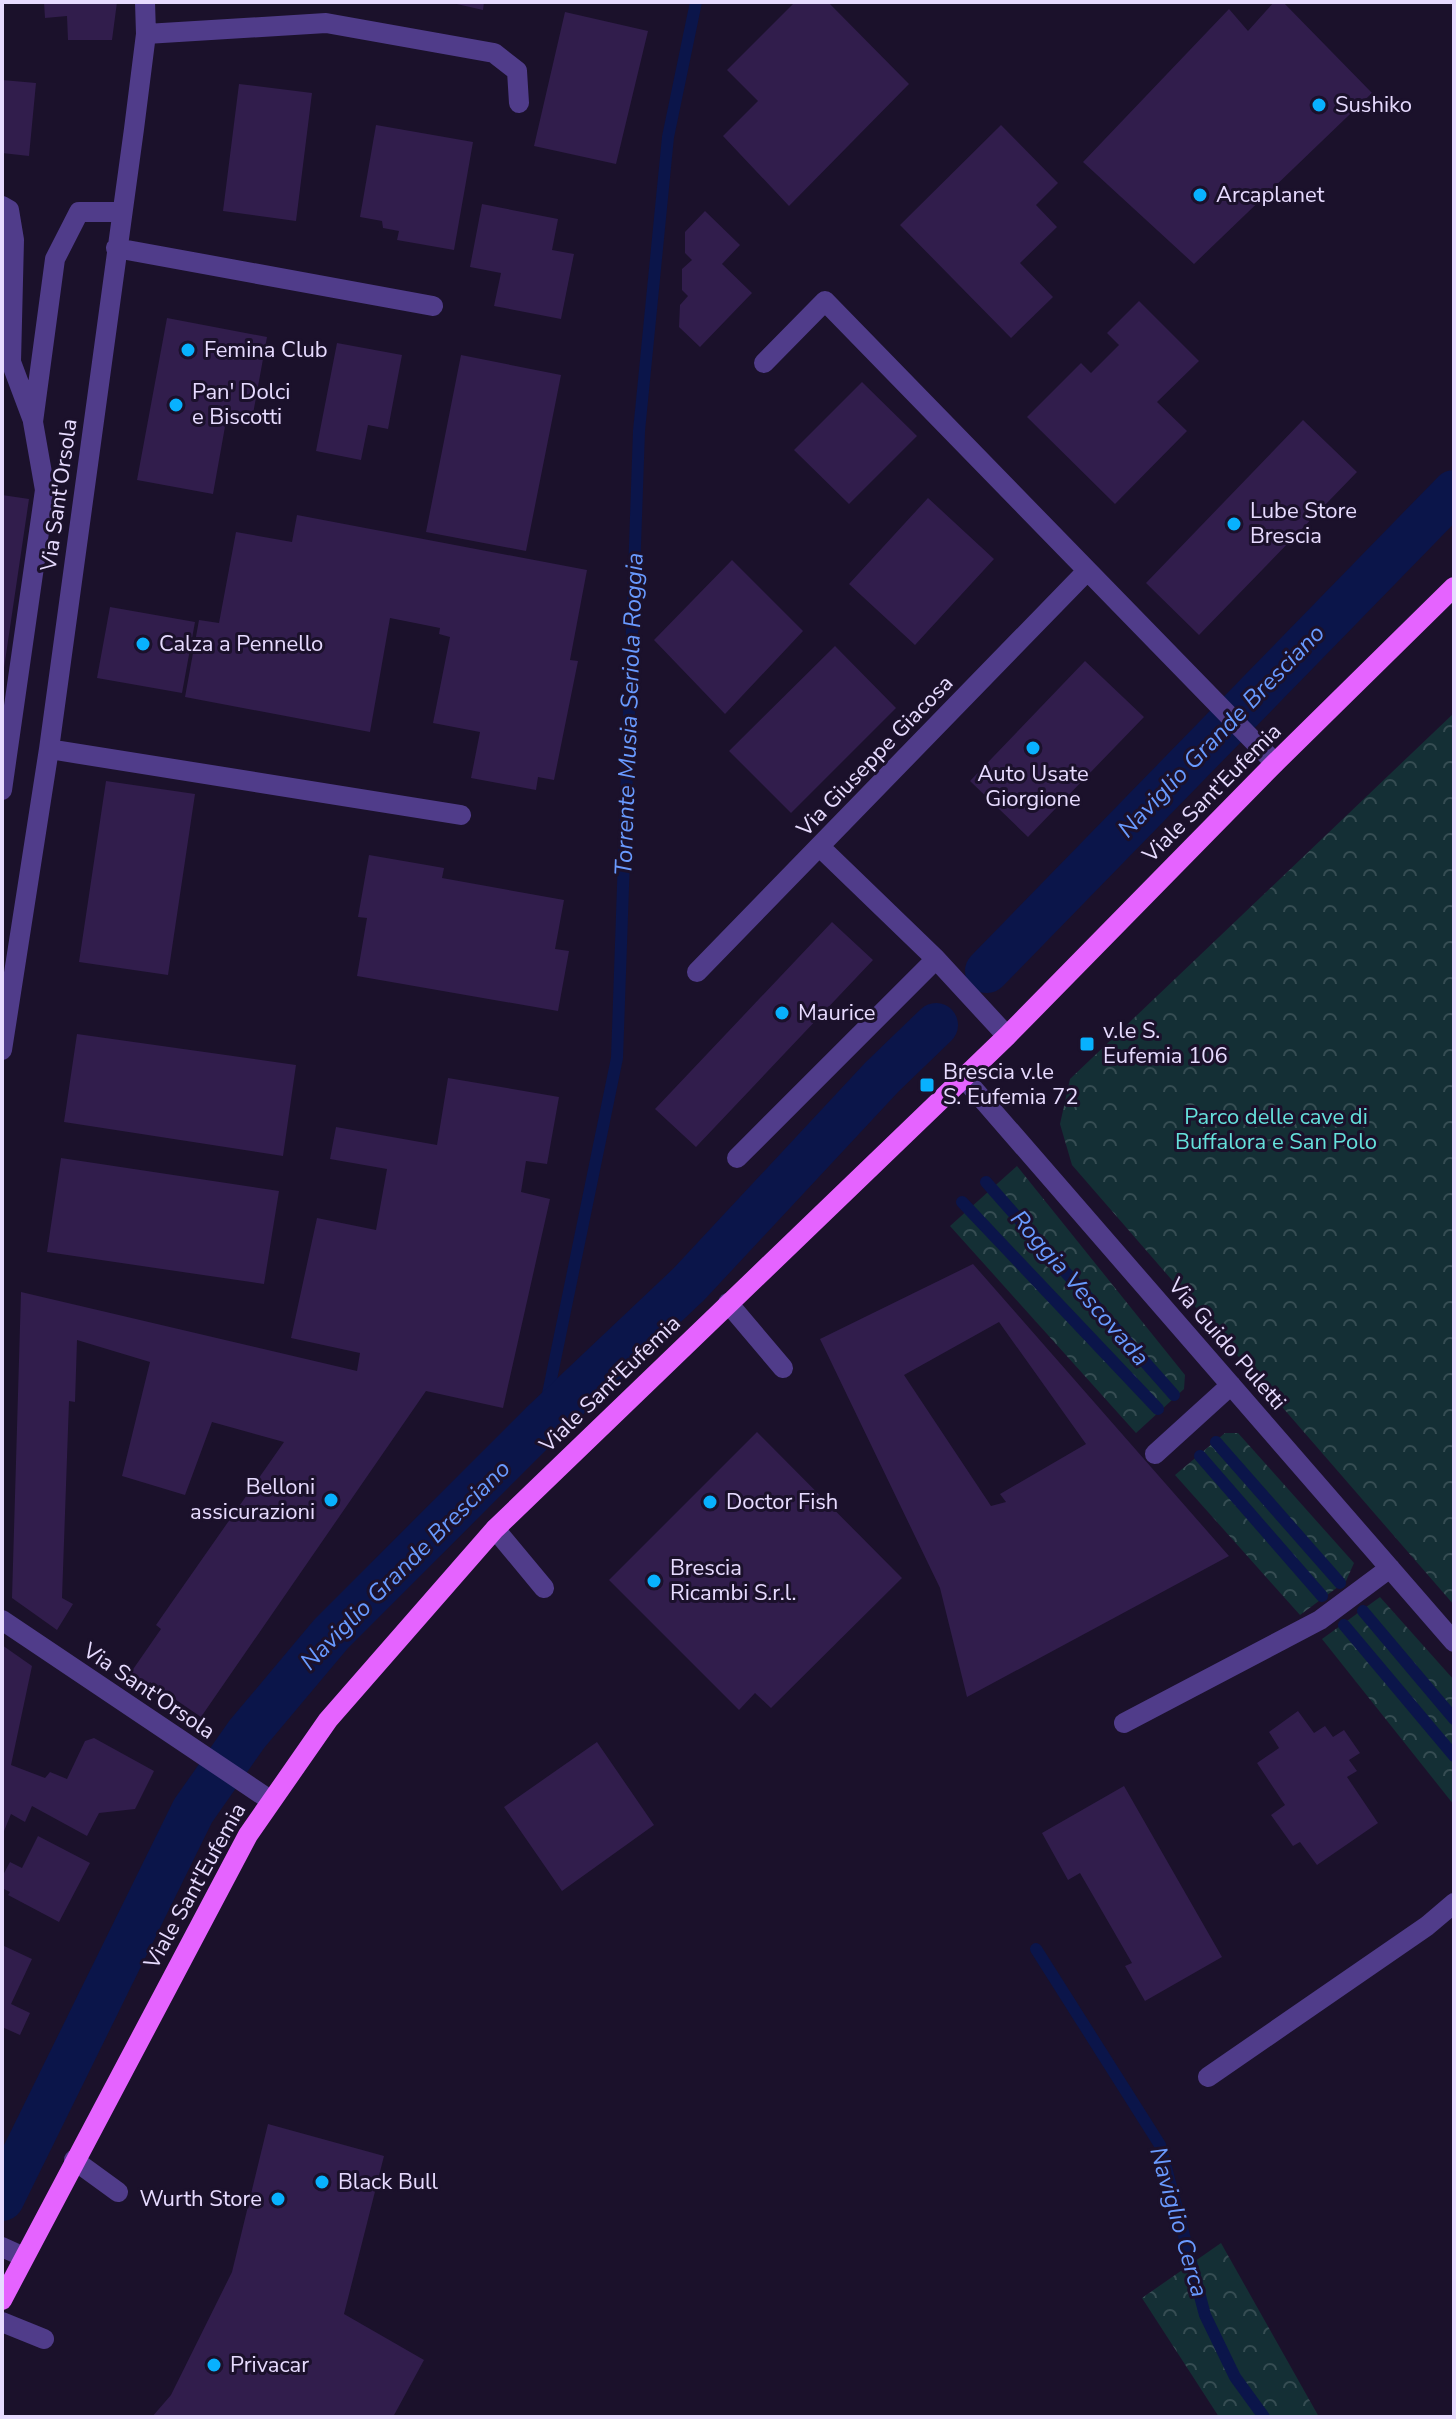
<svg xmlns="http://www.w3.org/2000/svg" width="1456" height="2419" font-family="'Nunito Sans',sans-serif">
  <defs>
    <pattern id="forest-crowns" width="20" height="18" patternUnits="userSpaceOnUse" patternTransform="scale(2)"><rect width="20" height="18" fill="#142f35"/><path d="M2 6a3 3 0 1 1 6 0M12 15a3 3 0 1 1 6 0" fill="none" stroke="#364d53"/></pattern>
  </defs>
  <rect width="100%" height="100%" fill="#1b112b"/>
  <path fill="url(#forest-crowns)" d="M1454 713V1605L1072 1165 1060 1124 1070 1079Z
    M1017 1166 1185 1375 1184 1389 1136 1433 950 1226Z
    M1225 1433H1238L1354 1563 1346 1581 1300 1615 1175 1475Z
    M1380 1597 1454 1680V1805L1322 1639Z
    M1221 2243 1319 2417H1219L1142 2298Z"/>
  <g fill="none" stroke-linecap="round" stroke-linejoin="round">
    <path stroke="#0b154a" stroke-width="12" d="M986 1182 1174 1395
      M962 1202 1158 1409
      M542 1423 617 1058 639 431 668 137 696 2
      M1216 1442 1340 1583
      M1200 1456 1322 1596
      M1363 1611 1454 1719
      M1344 1625 1454 1756
      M1036 1949 1160 2145 1205 2315 1235 2377 1264 2417"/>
    <path stroke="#0b154a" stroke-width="44" d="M987 971 1454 492
      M2 2199 193 1811 247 1734 331 1634 542 1423 689 1284 882 1077 936 1025"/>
  </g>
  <path fill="#311d4c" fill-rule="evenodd" d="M44 2H117L112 40H68L67 16 45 18Z
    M448 2H484L483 10Z
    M795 2H828L909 84 789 206 723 136 758 101 727 70Z
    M1274 2H1283L1372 93 1194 264 1083 162 1229 9 1248 31Z
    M565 12 648 31 616 164 534 146Z
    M2 80 36 83 29 156 2 153Z
    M239 84 312 93 296 221 223 211Z
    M376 125 473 142 454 250 397 240 399 231 383 228 382 221 360 217Z
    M1001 125 1058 183 1036 205 1057 227 1020 263 1053 297 1011 338 900 225Z
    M482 204 558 219 552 250 574 254 561 319 494 306 501 273 470 267Z
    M705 211 740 245 722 264 752 293 700 347 679 327 680 305 688 296 682 290V269L692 260 685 253V232Z
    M1139 301 1199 361 1157 402 1187 431 1115 504 1027 417 1081 363 1091 373 1119 345 1107 333Z
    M167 318 267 337 251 425 226 421 213 494 137 480Z
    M337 343 402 355 388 429 368 425 361 460 316 451Z
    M461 355 561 375 526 551 426 532Z
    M862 382 917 436 849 504 794 450Z
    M1303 420 1357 472 1199 635 1146 583Z
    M2 495 29 499 4 668H2Z
    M928 498 994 559 915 645 849 584Z
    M297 515 587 570 570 660 578 661 554 780 538 777 536 790 471 778 480 732 433 723 450 637 439 634 440 628 390 618 370 732 185 697 199 620 219 623 236 532 292 542Z
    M732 560 803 631 725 714 654 640Z
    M110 607 195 622 182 693 97 678Z
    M835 646 896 708 791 813 729 751Z
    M1085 661 1144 717 1028 837 970 781Z
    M106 781 195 794 168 975 79 962Z
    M369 855 444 868 442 878 564 900 555 949 569 951 558 1011 357 976 367 918 358 917Z
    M832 922 873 960 696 1147 655 1109Z
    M77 1034 296 1065 283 1156 64 1122Z
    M448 1078 559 1097 547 1164 526 1161 521 1192 550 1199 503 1408 426 1391 201 1717 150 1682 144 1691 127 1678 161 1629 156 1625 284 1442 212 1422 185 1495 122 1476 150 1362 77 1340 75 1402 69 1401 62 1598 73 1604 57 1630 12 1598 21 1292 357 1371 360 1353 291 1338 317 1218 376 1230 387 1169 330 1159 336 1127 437 1145Z
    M61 1158 279 1191 264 1284 47 1252Z
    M973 1264 1229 1556 967 1697 940 1588 820 1339ZM999 1322 1086 1444 1000 1494 1006 1502 991 1506 904 1375Z
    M757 1432 902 1578 771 1708 755 1693 739 1710 609 1580Z
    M2 1645 32 1666 11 1765 45 1778 50 1772 67 1779 85 1741 94 1738 154 1771 135 1809 99 1813 87 1836 32 1806 25 1822 11 1814 2 1836Z
    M1298 1711 1314 1733 1325 1726 1333 1737 1344 1730 1360 1753 1349 1760 1357 1771 1347 1777 1378 1823 1317 1865 1300 1842 1293 1846 1271 1815 1285 1805 1257 1763 1279 1748 1269 1732Z
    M597 1742 654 1825 562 1891 504 1807Z
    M1124 1786 1222 1957 1145 2001 1125 1966 1132 1963 1080 1873 1068 1880 1042 1833Z
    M38 1836 90 1863 59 1922 8 1895 10 1892 2 1888V1877L10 1862 22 1868Z
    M2 1945 32 1959 11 2004 30 2013 20 2035 2 2027Z
    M268 2124 384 2156 344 2314 424 2360 393 2417H152L171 2395 232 2272Z"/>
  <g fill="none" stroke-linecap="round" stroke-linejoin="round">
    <path stroke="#503c8a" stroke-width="20" d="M146 34 326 23 494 53 517 71 519 103
      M2 206 9 210 14 240 11 362 32 418
      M116 248 433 306
      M764 363 825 301 1275 763
      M49 749 461 815
      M2 790 45 490 33 422 55 259 79 212H122
      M820 847 936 959 1007 1036
      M697 972 1086 572
      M2 1050 49 749 134 129 146 34 145 2
      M964 1078 1454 1642
      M737 1158 936 959
      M728 1303 783 1368
      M1155 1454 1231 1385
      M495 1529 544 1588
      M2 1620 270 1800
      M1124 1723 1320 1620 1390 1568
      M1208 2077 1427 1926 1454 1903
      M74 2160 118 2192
      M2 2247 24 2257
      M2 2322 44 2339"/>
    <path stroke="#e563ff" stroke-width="20" d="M2 2300 248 1835 328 1720 495 1529 1007 1036 1275 763 1454 587"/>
  </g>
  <g fill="#08b1fe" stroke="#1b112b" stroke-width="3">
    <circle cx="1319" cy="105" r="8"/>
    <circle cx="1200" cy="195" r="8"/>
    <circle cx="188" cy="350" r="8"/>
    <circle cx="176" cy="405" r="8"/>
    <circle cx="1234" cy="524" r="8"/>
    <circle cx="143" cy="644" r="8"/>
    <circle cx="1033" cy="748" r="8"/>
    <circle cx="782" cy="1013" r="8"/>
    <rect x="1079" y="1036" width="16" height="16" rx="4"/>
    <rect x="919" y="1077" width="16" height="16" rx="4"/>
    <circle cx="331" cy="1500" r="8"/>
    <circle cx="710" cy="1502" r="8"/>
    <circle cx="654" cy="1581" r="8"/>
    <circle cx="322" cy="2182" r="8"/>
    <circle cx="278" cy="2199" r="8"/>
    <circle cx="214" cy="2365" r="8"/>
  </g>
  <g text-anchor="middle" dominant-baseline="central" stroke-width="6" stroke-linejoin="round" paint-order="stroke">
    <g font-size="22" fill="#e7dbff" stroke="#1b112b" text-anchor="start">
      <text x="1335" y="105">Sushiko</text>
      <text x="1216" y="195">Arcaplanet</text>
      <text x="204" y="350">Femina Club</text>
      <text x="192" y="392">Pan' Dolci<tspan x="192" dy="25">e Biscotti</tspan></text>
      <text x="1250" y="511">Lube Store<tspan x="1250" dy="25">Brescia</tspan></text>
      <text x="159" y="644">Calza a Pennello</text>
      <text x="1033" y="774" text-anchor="middle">Auto Usate<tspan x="1033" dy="25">Giorgione</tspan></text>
      <text x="798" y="1013">Maurice</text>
      <text x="1103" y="1031">v.le S.<tspan x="1103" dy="25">Eufemia 106</tspan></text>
      <text x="943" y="1072">Brescia v.le<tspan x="943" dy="25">S. Eufemia 72</tspan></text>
      <text x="315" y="1487" text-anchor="end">Belloni<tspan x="315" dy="25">assicurazioni</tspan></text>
      <text x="726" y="1502">Doctor Fish</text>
      <text x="670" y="1568">Brescia<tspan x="670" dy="25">Ricambi S.r.l.</tspan></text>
      <text x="338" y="2182">Black Bull</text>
      <text x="262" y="2199" text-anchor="end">Wurth Store</text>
      <text x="230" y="2365">Privacar</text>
    </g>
    <g font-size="22" fill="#e7dbff" stroke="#1b112b">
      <text transform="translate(59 495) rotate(-82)">Via Sant'Orsola</text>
      <text transform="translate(875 756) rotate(-46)">Via Giuseppe Giacosa</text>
      <text transform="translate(1212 793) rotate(-45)">Viale Sant'Eufemia</text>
      <text transform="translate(1227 1344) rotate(49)">Via Guido Puletti</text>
      <text transform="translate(610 1384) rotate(-44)">Viale Sant'Eufemia</text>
      <text transform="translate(149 1691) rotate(34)">Via Sant'Orsola</text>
      <text transform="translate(195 1886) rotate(-61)">Viale Sant'Eufemia</text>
    </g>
    <g font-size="22" fill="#65e1dc" stroke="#1b112b">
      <text x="1276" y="1117">Parco delle cave di<tspan x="1276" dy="25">Buffalora e San Polo</tspan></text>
    </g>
    <g font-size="24" font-style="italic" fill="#699aff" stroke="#1b112b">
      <text transform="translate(629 714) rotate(-88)">Torrente Musia Seriola Roggia</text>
      <text transform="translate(1221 731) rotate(-46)">Naviglio Grande Bresciano</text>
      <text transform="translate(1080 1288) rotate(49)">Roggia Vescovada</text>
      <text transform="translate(405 1565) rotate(-45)">Naviglio Grande Bresciano</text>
      <text transform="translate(1179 2222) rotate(74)">Naviglio Cerca</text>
    </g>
  </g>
  <rect width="1456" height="2419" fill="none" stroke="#e7dbff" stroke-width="8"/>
</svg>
